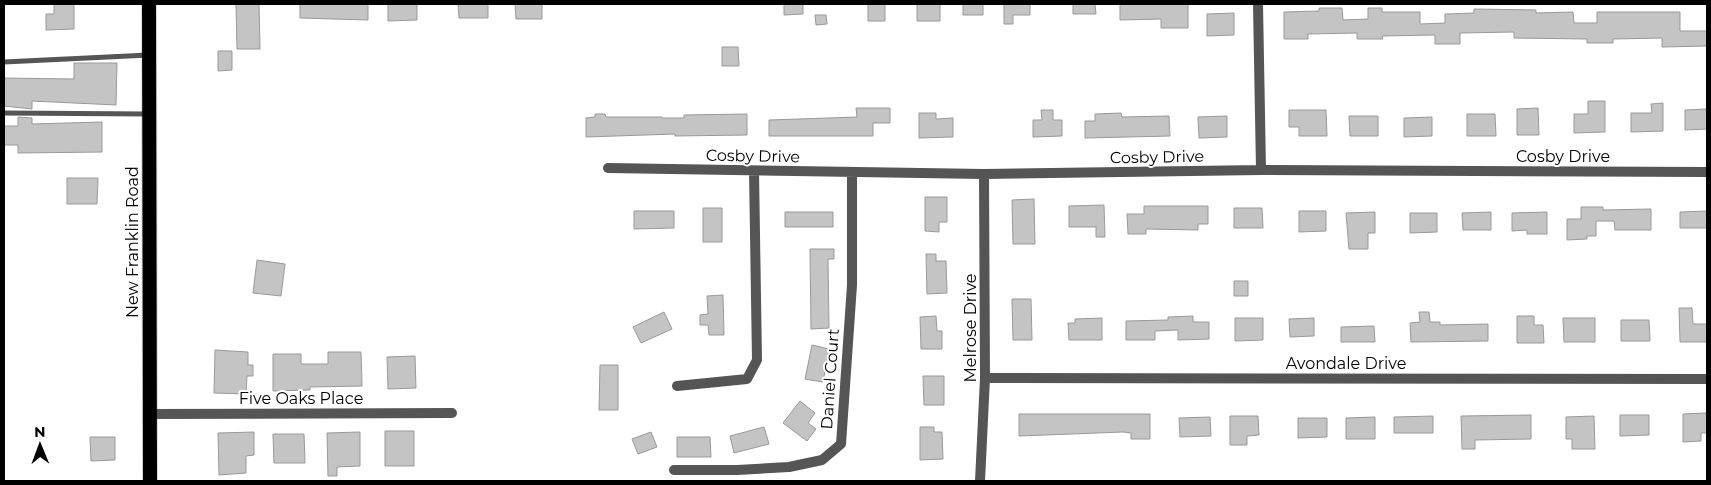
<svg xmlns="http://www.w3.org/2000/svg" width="1711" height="485" font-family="Montserrat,sans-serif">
  <rect width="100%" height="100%" fill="#fff"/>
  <path fill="#c4c4c4" stroke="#999" d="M54 4H74V29L46 30V14H54Z
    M236 4H259L260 49H237Z
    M300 4H368V20L300 18Z
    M388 4H417V20L388 21Z
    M458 4H488V18H459Z
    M515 4H542V19H516Z
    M784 4H803V14L784 15Z
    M868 4H885V21H868Z
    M917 4H940V21H917Z
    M963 4H983V15H963Z
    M1004 4H1030V15H1013V24H1004Z
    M1073 4H1095L1096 14H1073Z
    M1120 4H1188V28H1161V19L1120 20Z
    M1319 8H1342L1343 20 1368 19V8H1382V12H1420V24L1445 23V14L1474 13V9L1536 10V13L1573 12 1574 23H1597V12H1680V31H1707V46L1662 47V38L1613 39V43H1587V39L1514 38V32L1460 33V44H1435V35L1382 36 1383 39H1357V33L1308 34V39H1284V12L1319 11Z
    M1234 13V35L1207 36V14Z
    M815 15H826L827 24 816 25Z
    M722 47H738L739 66H722Z
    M218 51H232V70L218 71Z
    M74 63H117L116 105 32 101V109L4 106V78L74 79Z
    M1588 101H1605V132L1574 133V114H1588Z
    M1663 103V131L1631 132V113H1652L1651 104Z
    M856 108H890V123H873V136H769V120L857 117Z
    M1538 108 1539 135H1517V109Z
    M1707 109V129L1685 130V110Z
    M1041 110H1053V120H1062V136L1033 137V120H1042Z
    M1289 110H1326L1327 136H1299V127H1289Z
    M919 113H936V119L953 118V137L919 138Z
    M1121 113 1122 117 1169 116 1170 136 1085 138V121H1095V114Z
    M595 114H605L606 117H662V118H684V115L747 114V135L675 136V134L586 137V118L595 117Z
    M1467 114H1495L1496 136H1467Z
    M1227 116V137L1199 138 1198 117Z
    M1349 116H1378V136H1350Z
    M18 117 32 118V124L102 122V152L18 153V145H4V126H18Z
    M1432 117V136L1404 137V118Z
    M67 178H98L97 204H67Z
    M925 197H947V222H939V232L925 231Z
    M1034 199 1035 244H1013L1012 200Z
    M1104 205 1105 237H1096V227H1069V206Z
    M1144 206H1208V224H1198V230L1146 229V234H1128L1127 214H1144Z
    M1581 207H1603V210L1651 209V230H1615L1614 221H1596V236H1587V239L1567 240V219H1581Z
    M703 208H722V242H703Z
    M1234 208H1262L1263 228H1234Z
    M634 211H674V228L634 229Z
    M1299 211H1326V231L1299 232Z
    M1707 211V228H1680V212Z
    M785 212H833V227H785Z
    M1375 212V233H1368V249H1349L1346 213Z
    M1491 212V230H1463L1462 213Z
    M1547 212V234H1527V230L1512 231V213Z
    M1410 213H1437V232L1410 233Z
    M810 249H834V259H828L829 328 811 329Z
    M926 254H936V261H946L947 293 927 294Z
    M257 260 285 264 281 296 253 293Z
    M1234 281H1248V296H1234Z
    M723 295 724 335H709L708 325H700V315L708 314 707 296Z
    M1012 299H1031L1032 340H1013Z
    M1679 308H1692L1693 324H1707V342H1680Z
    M664 312 672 329 641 343 633 327Z
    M1419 312H1429L1430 322H1440V325L1488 324V341L1411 342 1410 323 1420 322Z
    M936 316 937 331H942V349H921L920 317Z
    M1193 316V322H1209V339L1178 340V330L1155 331V340H1126V321L1168 320V317Z
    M1517 316H1534V325H1543L1544 343H1517Z
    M1102 318V340H1069L1068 323H1075V319Z
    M1235 318H1263V340L1235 341Z
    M1314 318V336L1290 337 1289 319Z
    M1563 318H1595V342H1564Z
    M1621 320H1649L1650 341H1621Z
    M1374 326 1375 342H1341V327Z
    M812 345 829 349 823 382 805 379Z
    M215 350 248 352V365H253V376H247L246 394 214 393Z
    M328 352H361L362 386 310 387V390L273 391V354H301V364H328Z
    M415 356 416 388 388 389 387 357Z
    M600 365H618V410H599Z
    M923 376H944V405H924Z
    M800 401 815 413 808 423 816 429 807 441 783 423Z
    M1707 413V433H1701V441L1683 442V414Z
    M1019 414H1150V439H1131V433L1123 432 1019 436Z
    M1531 415V439L1475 440V449H1462L1461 416Z
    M1620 415H1649V435L1620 436Z
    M1230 416H1258L1259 435 1247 436V445H1230Z
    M1433 416V433H1394V417Z
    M1594 416 1595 449H1572V439H1566V417Z
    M1210 417 1211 436 1180 437 1179 418Z
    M1375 417V439H1346V418Z
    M1298 418H1327V437L1298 438Z
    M764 427 769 444 734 453 730 436Z
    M920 427H934V432H942L943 459 920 460Z
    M385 431H414V466H385Z
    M254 432V455L246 456V473L219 475 218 433Z
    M360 432V466L337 467V476H328L327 433Z
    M651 432 657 447 638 454 632 439Z
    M273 434H304L305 463H274Z
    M90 437H115V460L91 461Z
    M677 437H710L711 457H677Z"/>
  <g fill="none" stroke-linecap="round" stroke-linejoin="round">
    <g stroke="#dbdbdb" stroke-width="16">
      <path id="trunk" d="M149 4 150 481"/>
    </g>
    <path stroke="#555" stroke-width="5" d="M4 62 149 55
      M4 113 148 114"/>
    <path stroke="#555" stroke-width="10" d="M1258 4 1261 170
      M608 168 984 174 1261 170 1707 172
      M985 378 1707 379
      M677 386 747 379 757 360 754 171
      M149 414 452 413
      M674 470H737L789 467 822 460 841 444 852 285V172
      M980 481 985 378 984 174"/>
    <use href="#trunk" stroke="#000" stroke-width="14"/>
  </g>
  <g text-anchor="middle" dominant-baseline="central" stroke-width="4" stroke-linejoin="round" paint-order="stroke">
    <g font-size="16" fill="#000" stroke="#fff">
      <text transform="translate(753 156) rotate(1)">Cosby Drive</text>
      <text x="1563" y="156">Cosby Drive</text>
      <text transform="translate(1157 157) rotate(-1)">Cosby Drive</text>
      <text transform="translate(132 242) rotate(-90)">New Franklin Road</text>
      <text transform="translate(970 328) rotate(-90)">Melrose Drive</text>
      <text x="1346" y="363">Avondale Drive</text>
      <text transform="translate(830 379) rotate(-86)">Daniel Court</text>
      <text x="301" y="398">Five Oaks Place</text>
    </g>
  </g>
  <rect width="1711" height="485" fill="none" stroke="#000000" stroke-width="10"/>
  <g transform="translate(40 445) rotate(359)" stroke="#ffffff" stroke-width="4" paint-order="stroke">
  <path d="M0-4L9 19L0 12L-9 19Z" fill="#000000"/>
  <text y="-8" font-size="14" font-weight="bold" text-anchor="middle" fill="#000000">N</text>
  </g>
</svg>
